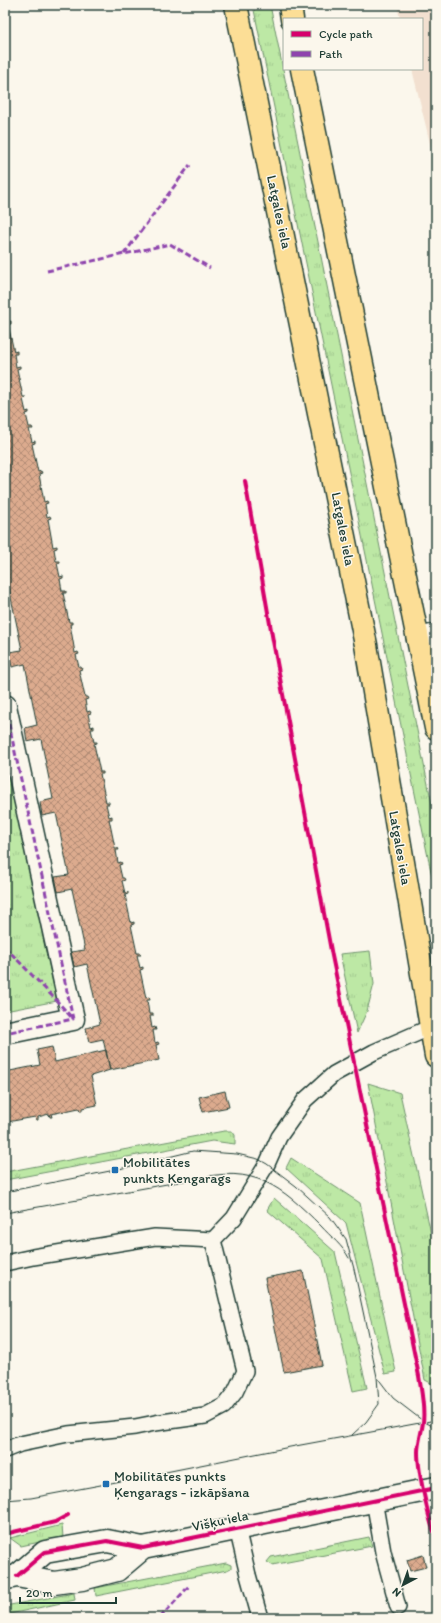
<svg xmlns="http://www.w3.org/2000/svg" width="441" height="1623" font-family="Itim,sans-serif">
  <defs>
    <pattern id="grass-tufts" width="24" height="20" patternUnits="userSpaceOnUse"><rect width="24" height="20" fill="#bde8a5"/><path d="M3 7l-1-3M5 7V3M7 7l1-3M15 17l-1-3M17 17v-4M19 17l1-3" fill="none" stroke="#a2c88f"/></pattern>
    <pattern id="building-cross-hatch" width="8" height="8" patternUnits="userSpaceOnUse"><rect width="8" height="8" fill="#dcab8e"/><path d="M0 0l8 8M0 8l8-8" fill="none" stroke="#b28c75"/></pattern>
  </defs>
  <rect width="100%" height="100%" fill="#fbf7ec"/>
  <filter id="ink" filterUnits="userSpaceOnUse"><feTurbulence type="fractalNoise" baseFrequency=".025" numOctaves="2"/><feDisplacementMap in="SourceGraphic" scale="8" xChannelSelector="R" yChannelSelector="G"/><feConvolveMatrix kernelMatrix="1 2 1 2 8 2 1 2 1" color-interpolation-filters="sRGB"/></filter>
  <g filter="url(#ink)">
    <path fill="#f2e0d0" d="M397 5H436V168L412 69H422V19H400Z"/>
    <path fill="url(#grass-tufts)" stroke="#6e926c" d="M253 5H270L436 824V896Z
      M5 760 57 1001 5 1011Z
      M370 951 374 984 367 1011 357 1033 340 954Z
      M368 1083 400 1093 436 1256V1385H435L425 1380Z
      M224 1131H232L235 1135V1144L212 1141 5 1180V1172Z
      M291 1158 360 1203 396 1372 385 1374 346 1223 286 1168Z
      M274 1198 335 1252 367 1388 353 1391 323 1259 267 1210Z
      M62 1525 63 1537 21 1546 10 1538Z
      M369 1537 372 1546 272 1565 267 1562 271 1557Z
      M226 1563 231 1565V1568L227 1570 96 1596 95 1588Z
      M74 1593 75 1600 5 1615V1606Z"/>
    <path fill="url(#building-cross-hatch)" stroke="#1f3d34" d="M5 310 7 322 11 321V324H8L14 352 17 351V354H14L16 367 20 366V368L17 369 23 397H26V398L23 399 26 412 29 411V413L26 414 29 427H32L33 429H29L32 442 35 441V443L32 444 38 472 41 471 42 473 39 474 44 502 47 501 48 503 45 504 47 517 50 516 51 518 48 519 53 547 57 546V548L54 549 56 561H60V563H57L60 577 63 576V578L60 579 62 591H66V593H63L69 622H72V624H70L75 653 78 652 79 654 76 655 79 667H81L82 669 79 670 85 697H87L88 699 85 700 87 712 90 711 91 713 88 714 91 727 94 726V729H91L94 742H97V743L94 744 100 772H103V774H100L106 802H109V804H106L109 817 112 816V819H109L115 848H118L119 850H116L118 863 121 862 122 864 119 865 122 878H124L125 880 122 881 125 893 128 892V894L125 895 131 923 134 922V924L131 925 137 953H140L141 955H137L140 968 143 967V969L140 970 146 998 149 997 150 1000H147L149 1014H153V1016H150L152 1028 155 1027 156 1030H153L155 1043 158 1042 159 1044 156 1045 159 1060 110 1070 103 1039 89 1042 86 1028 100 1024 87 964 74 967 71 952 85 950 72 889 58 892 55 877 69 875 56 813 42 816 40 802 53 799 41 739 27 742 25 728 37 725 25 664 12 667 9 652 22 650 9 588 5 589Z
      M52 1047 55 1062 106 1050 110 1070 91 1076 97 1105 82 1108V1111H80L79 1108 51 1114 52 1117H50L49 1114 38 1117V1120H36L35 1117 7 1122 8 1126H6L5 1072 40 1065 37 1050Z
      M225 1091 229 1107 203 1112 199 1097Z
      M303 1271 322 1365 284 1372 265 1278Z
      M423 1555 426 1567 410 1571 407 1560Z
      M430 1615 431 1618H418Z"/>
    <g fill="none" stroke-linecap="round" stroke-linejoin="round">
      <g stroke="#1f3d34" stroke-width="18">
        <path id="lane" d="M5 1263 33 1257 155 1237 213 1240 234 1218 267 1164 279 1137 305 1100 334 1074 374 1052 436 1025
          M5 1450 20 1444 68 1434 135 1427 155 1423 205 1416 224 1406 235 1392 245 1371 213 1240
          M374 1500 383 1552 398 1607
          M237 1528 248 1575 260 1618"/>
      </g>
      <g stroke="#1f3d34" stroke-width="25">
        <path id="street" d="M418 639 436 635
          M5 706 73 1019 5 1033"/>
      </g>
      <g stroke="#1f3d34" stroke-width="25">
        <path id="secondary" d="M17 1576 45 1552 107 1541 143 1548 436 1488
          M7 1578 17 1576 54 1583 82 1579 117 1570 143 1548"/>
      </g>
      <g stroke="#1f3d34" stroke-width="25">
        <path id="highway" d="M236 5 366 645 436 1056
          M290 5 292 19
          M302 69 436 728"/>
      </g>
      <use href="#lane" stroke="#fbf7ec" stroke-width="15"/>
      <use href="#street" stroke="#fbf7ec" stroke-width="22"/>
      <use href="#secondary" stroke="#fbf7ec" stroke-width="22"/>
      <use href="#highway" stroke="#fcde96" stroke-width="22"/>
      <path stroke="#1f3d34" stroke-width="1" d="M5 1192 115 1170 193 1151 237 1154 258 1159 267 1164 296 1186 330 1217 346 1239 354 1269 377 1377 393 1398 423 1421 436 1428
        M5 1213 195 1179C254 1164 281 1186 321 1226 330 1236 343 1246 349 1258
        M352 1435 366 1422 379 1404 377 1377
        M5 1500 31 1498 106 1484 290 1447 436 1420"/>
      <path stroke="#8e44ad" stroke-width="3" stroke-dasharray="6 3" stroke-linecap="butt" d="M124 254 190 165
        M47 271 170 244 210 268
        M5 706 73 1019 5 1033
        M5 947 57 1001 72 1018
        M160 1618 189 1586"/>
      <g stroke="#fbf7ec" stroke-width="6">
        <path id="cycleway" d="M245 481 273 641 332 956 419 1376C421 1390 425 1407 423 1422 422 1432 418 1442 418 1452 418 1471 428 1519 436 1537
          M5 1534 55 1522 68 1515
          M17 1576 45 1552 107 1541 143 1548 436 1488"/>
      </g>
      <use href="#cycleway" stroke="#d6006c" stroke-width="4"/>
    </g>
  </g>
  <g fill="#1f6fb2" stroke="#fbf7ec" stroke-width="1.5">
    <rect x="111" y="1166" width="8" height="8" rx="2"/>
    <rect x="102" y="1480" width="8" height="8" rx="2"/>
  </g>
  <g text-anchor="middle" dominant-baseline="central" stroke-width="3" stroke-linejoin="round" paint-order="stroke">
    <g font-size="14" fill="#1f3d34" stroke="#fbf7ec">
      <text transform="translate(279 212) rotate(78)">Latgales iela</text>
      <text transform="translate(343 529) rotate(79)">Latgales iela</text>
      <text transform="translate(400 848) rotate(80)">Latgales iela</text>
      <text transform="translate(220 1521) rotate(-12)">Višķu iela</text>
    </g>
    <g font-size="14" fill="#1f3d34" stroke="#fbf7ec" text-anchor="start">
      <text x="123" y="1162">Mobilitātes<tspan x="123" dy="16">punkts Ķengarags</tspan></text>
      <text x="114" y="1476">Mobilitātes punkts<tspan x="114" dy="16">Ķengarags - izkāpšana</tspan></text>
    </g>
  </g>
  <rect width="441" height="1623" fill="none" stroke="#fbf7ec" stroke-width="20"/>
  <rect x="10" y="10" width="421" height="1603" fill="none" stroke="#1f3d34" stroke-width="1.5" filter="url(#ink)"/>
  <rect x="283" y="18" width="140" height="52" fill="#fbf7ec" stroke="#a3ada2"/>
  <rect x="291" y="31" width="20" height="6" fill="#d6006c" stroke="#a3ada2"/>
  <text x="319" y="38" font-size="12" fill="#1f3d34">Cycle path</text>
  <rect x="291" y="51" width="20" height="6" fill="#8e44ad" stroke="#a3ada2"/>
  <text x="319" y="58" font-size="12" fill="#1f3d34">Path</text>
  <g transform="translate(403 1585) rotate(221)" stroke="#fbf7ec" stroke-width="3" paint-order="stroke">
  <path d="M0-3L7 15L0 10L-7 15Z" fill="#1f3d34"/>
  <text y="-6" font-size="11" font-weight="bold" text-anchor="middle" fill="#1f3d34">N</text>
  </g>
  <path d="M20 1597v6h96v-6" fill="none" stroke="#1f3d34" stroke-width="2"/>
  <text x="26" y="1597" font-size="12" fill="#1f3d34" stroke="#fbf7ec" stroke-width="3" paint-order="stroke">20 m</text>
</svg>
